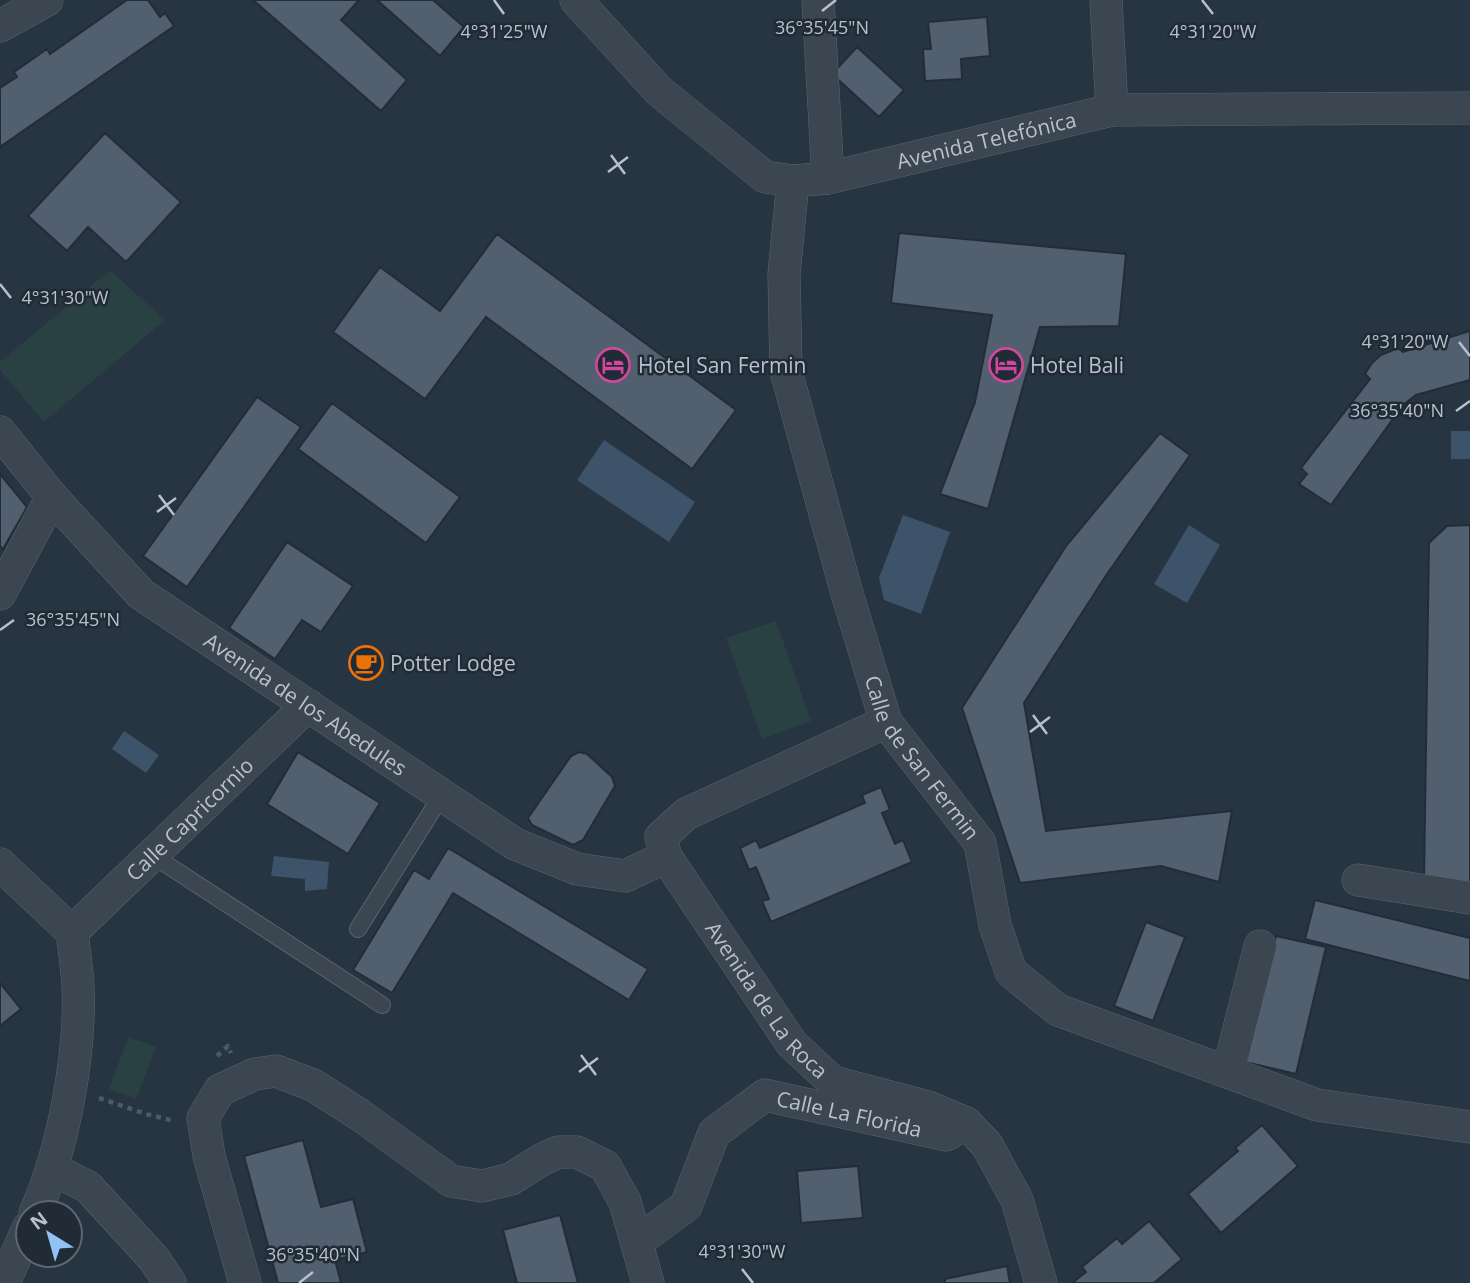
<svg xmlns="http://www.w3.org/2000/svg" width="1470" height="1283" font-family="'Open Sans',sans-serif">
  <rect width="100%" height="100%" fill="#273441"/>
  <path fill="#294142" d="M110 270 165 320 44 422 0 370V362Z
    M776 621 811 721 762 739 726 638Z
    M128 1037 156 1047 136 1099 109 1089Z"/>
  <path fill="#3d5369" d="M1451 431H1470V459H1451Z
    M604 440 695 502 669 542 577 480Z
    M903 515 950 532 921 614 884 600 879 578Z
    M1189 525 1220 545 1187 603 1154 584Z
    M124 731 159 755 146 773 112 749Z
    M274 856 329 862 327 889 305 891V879L271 876Z"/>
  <path fill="#525f6e" stroke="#222d38" stroke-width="2" d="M127 0H148L160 17 165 13 174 26 0 147V88L17 77 14 72 47 49 50 54Z
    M253 0H359L341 20 407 80 381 111Z
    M377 0H433L464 27 440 56Z
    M987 17 990 56 961 59 962 79 925 81 923 49H931L928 22Z
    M857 47 904 90 879 117 832 74Z
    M105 133 181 202 126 262 88 227 67 251 28 216Z
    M899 233 1126 254 1119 326 1040 327 988 509 940 494 975 402 992 315 891 303Z
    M497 234 736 410 692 469 486 317 425 399 333 332 380 267 440 311Z
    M1470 331V380L1416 395 1403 405 1331 505 1299 484 1307 474 1301 468 1370 379 1365 374 1372 363 1381 355 1398 348 1403 352Z
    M257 397 301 427 187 587 143 556Z
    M332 403 460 497 426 543 298 449Z
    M1160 433 1190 455 1105 577 1024 703 1046 831 1232 811 1219 882 1161 866 1020 883 962 708 1066 546Z
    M0 474 27 507 3 549 0 546Z
    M1470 525V885L1424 881 1429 543 1447 526Z
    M287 542 353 586 321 632 302 620 275 659 229 628Z
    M298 752 380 803 348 854 267 804Z
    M579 752 587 754 612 777 615 786 583 840 573 845 532 825 528 818 571 756Z
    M881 787 890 810 882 813 895 844 903 840 912 862 771 922 762 901 769 899 756 867 749 870 740 848 756 840 760 848 865 803 862 795Z
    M448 848 648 969 629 1000 453 893 392 993 353 970 414 870 429 879Z
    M1315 900 1470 938V981L1305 939Z
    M1146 922 1185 937 1153 1021 1114 1006Z
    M1276 936 1326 947 1296 1074 1245 1062Z
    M0 983 21 1009 0 1026Z
    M1262 1125 1298 1166 1221 1233 1188 1194 1238 1151 1235 1148Z
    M303 1140 321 1207 353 1199 367 1252 335 1260 341 1283H278L244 1156Z
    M858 1166 863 1218 801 1223 797 1171Z
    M560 1215 578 1283H517L503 1230Z
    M1149 1221 1182 1259 1154 1283H1072L1086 1272 1082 1267 1117 1238 1122 1244Z
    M1007 1266 1010 1283H945V1279Z"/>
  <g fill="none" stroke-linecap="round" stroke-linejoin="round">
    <g stroke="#59646e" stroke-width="18">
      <path id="service" d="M152 855 382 1005
        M358 929 442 795"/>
    </g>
    <g stroke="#59646e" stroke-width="33">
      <g id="minor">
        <path id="s1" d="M576 0 659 91 765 177 793 181 828 178 1112 110 1470 108"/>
        <path d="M818 0 828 178"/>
        <path d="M1106 0 1112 110"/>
        <path d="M0 26 47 0"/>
        <path id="s2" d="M793 181 784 274 786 371 846 590 886 722 980 843 995 925 1011 972 1058 1010 1317 1105 1470 1127"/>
        <path id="s3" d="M0 432 52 497 141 594 515 844 577 869 625 876 666 857"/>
        <path d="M0 594 52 497"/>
        <path id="s4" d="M886 722 686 814 661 837 666 857 792 1044 833 1082 928 1107 966 1123 987 1145 1017 1200 1041 1283"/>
        <path d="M0 864 72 932C74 949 77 968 78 986 81 1055 63 1150 35 1213"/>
        <path d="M1358 880 1470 898"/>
        <path id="s5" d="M72 932 308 705"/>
        <path d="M1228 1072 1260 946"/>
        <path d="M53 1169 88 1187 154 1259 170 1283"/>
        <path id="s6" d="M637 1242 686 1206 714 1133 765 1095 946 1135 966 1123"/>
        <path d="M4 1283 28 1228"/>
        <path d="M245 1283 209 1156 203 1118 220 1090 255 1074 276 1071 313 1085 360 1115 451 1181 482 1186 511 1179 541 1160 558 1152H577L605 1166 625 1202 648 1283"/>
      </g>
    </g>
    <path stroke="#475e5e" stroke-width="4.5" stroke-dasharray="5 5" stroke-linecap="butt" d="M217 1056 228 1046 231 1053
      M99 1098 146 1114 174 1121"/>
    <use href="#service" stroke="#3b4651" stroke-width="16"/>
    <use href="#minor" stroke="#3b4651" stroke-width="32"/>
  </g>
  <path fill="none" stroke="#b8c1cb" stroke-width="2.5" d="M494 0 504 14M1202 0 1213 14M822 11 836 0M611 155 625 174M608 172 628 157M0 284 11 298M1459 342 1470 356M1456 411 1470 401M159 495 174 515M157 512 176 498M0 630 14 620M1033 715 1047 734M1030 732 1050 717M581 1055 596 1075M579 1072 598 1058M742 1269 753 1283M299 1283 313 1272"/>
  <defs>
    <g id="hotel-ring" transform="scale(1.75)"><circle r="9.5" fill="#202b36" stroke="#d1479c" stroke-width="1.5"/><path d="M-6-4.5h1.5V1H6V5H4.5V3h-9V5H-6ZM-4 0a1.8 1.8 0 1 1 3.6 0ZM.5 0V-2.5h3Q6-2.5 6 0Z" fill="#d1479c"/></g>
    <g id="cafe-ring" transform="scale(1.75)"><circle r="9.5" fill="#202b36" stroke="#e8710a" stroke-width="1.5"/><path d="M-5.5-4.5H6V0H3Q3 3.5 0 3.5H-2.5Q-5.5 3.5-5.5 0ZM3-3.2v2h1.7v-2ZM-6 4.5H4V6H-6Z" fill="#e8710a"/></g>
  </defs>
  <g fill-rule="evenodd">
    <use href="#hotel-ring" x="613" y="365"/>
    <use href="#hotel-ring" x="1006" y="365"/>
    <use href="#cafe-ring" x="366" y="663"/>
  </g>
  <g text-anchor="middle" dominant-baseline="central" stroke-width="5" stroke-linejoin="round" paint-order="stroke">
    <g font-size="21" fill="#b8c1cb" stroke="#202b36">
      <text stroke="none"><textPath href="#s1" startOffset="486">Avenida Telefónica</textPath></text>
      <text stroke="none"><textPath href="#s3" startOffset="413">Avenida de los Abedules</textPath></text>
      <text stroke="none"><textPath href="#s2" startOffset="604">Calle de San Fermin</textPath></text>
      <text stroke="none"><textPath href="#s5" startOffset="163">Calle Capricornio</textPath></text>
      <text stroke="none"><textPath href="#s4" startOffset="450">Avenida de La Roca</textPath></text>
      <text stroke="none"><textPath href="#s6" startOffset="289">Calle La Florida</textPath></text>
    </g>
    <g font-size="21" fill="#b8c1cb" stroke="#202b36" text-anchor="start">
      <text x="638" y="365">Hotel San Fermin</text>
      <text x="1030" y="365">Hotel Bali</text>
      <text x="390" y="663">Potter Lodge</text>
    </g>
  </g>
  <g font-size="18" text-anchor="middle" fill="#b8c1cb" stroke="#202b36" stroke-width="5" stroke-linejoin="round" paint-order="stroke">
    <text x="822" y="34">36°35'45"N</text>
    <text x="504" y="38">4°31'25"W</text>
    <text x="1213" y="38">4°31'20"W</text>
    <text x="65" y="304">4°31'30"W</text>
    <text x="1405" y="348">4°31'20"W</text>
    <text x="1397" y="417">36°35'40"N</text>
    <text x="73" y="626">36°35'45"N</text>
    <text x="742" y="1258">4°31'30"W</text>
    <text x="313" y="1261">36°35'40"N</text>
  </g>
  <g transform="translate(49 1234) rotate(323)"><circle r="33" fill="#202b36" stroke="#5d6772" stroke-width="2"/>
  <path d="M0-5L12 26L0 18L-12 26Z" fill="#92c1f6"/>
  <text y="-10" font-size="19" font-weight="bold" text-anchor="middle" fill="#b8c1cb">N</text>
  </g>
</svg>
